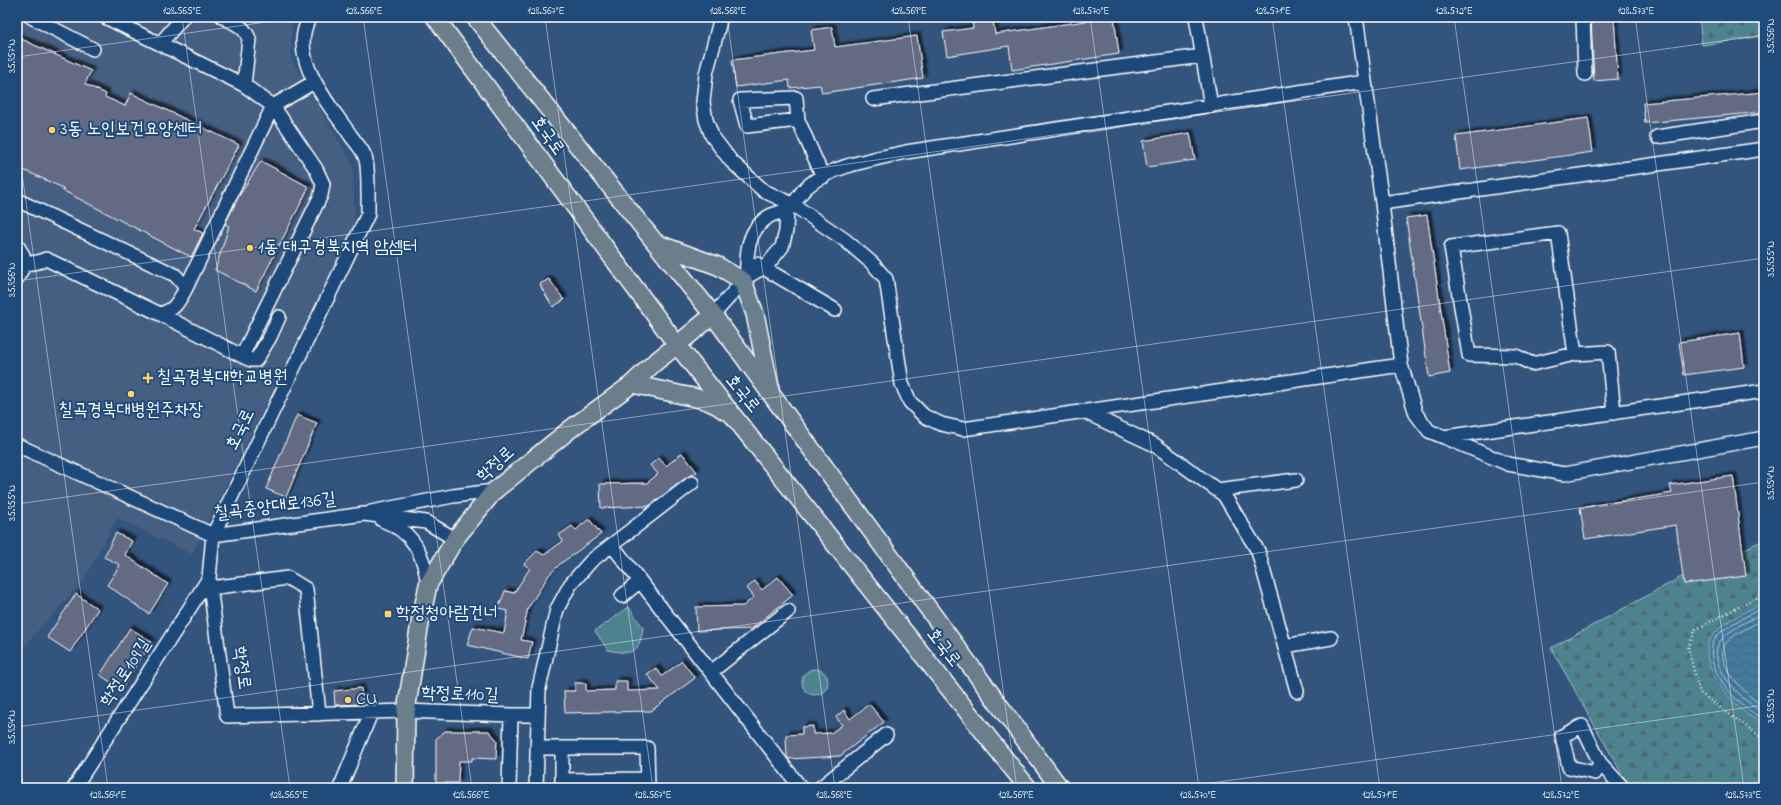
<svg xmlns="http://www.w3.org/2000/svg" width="1781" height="805" font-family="'Indie Flower','Poor Story',sans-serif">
  <defs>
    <pattern id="forest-firs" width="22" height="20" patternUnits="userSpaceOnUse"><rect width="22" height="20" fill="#4e828f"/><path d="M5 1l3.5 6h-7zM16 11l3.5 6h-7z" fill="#4d6a71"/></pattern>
    <pattern id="water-waves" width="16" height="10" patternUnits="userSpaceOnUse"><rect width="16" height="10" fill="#427a9c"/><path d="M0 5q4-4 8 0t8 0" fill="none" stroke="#476374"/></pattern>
    <filter id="shadow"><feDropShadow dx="3.5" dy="-3.5" stdDeviation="1" flood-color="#0009"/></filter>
  </defs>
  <rect width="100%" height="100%" fill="#33547d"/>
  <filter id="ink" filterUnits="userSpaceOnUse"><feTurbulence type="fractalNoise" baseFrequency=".025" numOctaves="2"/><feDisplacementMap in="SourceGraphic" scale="8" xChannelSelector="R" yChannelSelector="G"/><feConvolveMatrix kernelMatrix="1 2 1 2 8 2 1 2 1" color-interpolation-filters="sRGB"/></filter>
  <g filter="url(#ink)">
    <path fill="#455e82" d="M17 17H292L291 58 353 165 355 223 192 554 117 518 84 580 17 654Z"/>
    <path fill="url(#forest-firs)" stroke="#a6c0c7" d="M1699 17H1764V36L1702 45Z
      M1764 540V788H1630L1551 648 1683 576Z"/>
    <path fill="#4e828f" stroke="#a6c0c7" d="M629 607 643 628C639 654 633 655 608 650L595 631Z
      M802 682a13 13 0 1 1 26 0a13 13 0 1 1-26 0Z"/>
    <path fill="url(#water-waves)" stroke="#8eafc4" d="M1764 602V723C1759 721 1752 718 1748 715 1728 699 1691 658 1715 633 1727 619 1748 611 1764 602Z"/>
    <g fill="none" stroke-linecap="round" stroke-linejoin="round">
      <path stroke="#b3cad7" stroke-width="1" d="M1764 607C1751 614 1726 625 1717 636 1698 660 1732 698 1750 712 1754 715 1760 716 1764 719
        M1764 612C1752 619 1728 630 1720 641 1704 664 1745 704 1764 713
        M1764 619C1754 625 1730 635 1725 645 1713 663 1749 699 1764 706"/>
    </g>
    <path fill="#626a84" stroke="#fff" filter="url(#shadow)" d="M1114 17 1119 54 1012 70 1009 46 947 56 943 32 973 28 972 23 993 20 995 34Z
      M1591 17H1614L1618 79 1594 81Z
      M832 27 835 47 917 36 923 78 822 93 820 85 790 88 789 80 736 87 732 60 814 50 811 30Z
      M17 37 91 71 85 84 106 94 105 97 125 106 131 93 239 145 194 229 203 233 191 257 62 190 63 188 17 167Z
      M1764 92V112L1645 123 1643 103Z
      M1588 118 1593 152 1460 170 1456 136Z
      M1190 133 1195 160 1147 167 1143 141Z
      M261 161 309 187 256 291 215 270 229 226 225 224 239 196Z
      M1427 215 1450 373 1429 377 1406 218Z
      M549 279 564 300 553 307 542 289 540 284Z
      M1740 333 1744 367 1684 375 1679 342Z
      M297 415 317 423 286 497 266 489Z
      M682 453 697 472 687 477 649 506 601 508 600 484 647 483 658 474 650 465 659 458 666 466Z
      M1733 476 1746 576 1684 584 1676 525 1585 539 1580 508 1672 493 1670 485Z
      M589 519 601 534 560 564 549 575 528 608 521 640 532 642 528 659 467 645 473 627 504 633 508 611 498 609 505 591 514 593 530 568 524 564 537 551 544 555 563 541 559 535 572 526 576 530Z
      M116 533 132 541 125 555 168 584 149 614 107 585 120 565 104 557Z
      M778 577 793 595 751 629 697 631 696 607 743 606 754 597 747 588 755 581 762 590Z
      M76 594 98 609 70 652 47 637Z
      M130 628 152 642 121 689 100 675Z
      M682 661 695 678 651 711 565 713 564 691H575V683H586V691L615 690V681H627V691L660 690 647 674 656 668 662 676Z
      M361 688 363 704 335 705 334 691Z
      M869 704 884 722 840 756 789 759 787 756 786 735 802 734V727L813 726V734L831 733 842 725 836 717 844 710 850 719Z
      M445 731H489L497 740 496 759 472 758V761H459L458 783H436V739Z"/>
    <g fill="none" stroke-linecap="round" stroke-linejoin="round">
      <g stroke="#fff" stroke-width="16">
        <path id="minor" d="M31 17 93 49
          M105 17 244 85 273 106 185 290
          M223 17C234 23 245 26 249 39L244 85
          M310 17C286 57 330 105 351 136 356 143 363 150 365 157 369 165 368 203 368 214L213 535 209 578 227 716 406 711 511 715 509 788
          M721 17 706 74 703 102 706 120 712 136 731 161 764 191 792 204 845 240 872 263 886 279 902 384 910 402 924 416 941 424 963 429 1401 365
          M1196 17 1211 106
          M1356 17 1382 203 1401 365 1416 414 1429 431 1444 437 1764 391
          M1583 17 1585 74
          M160 44 183 17
          M873 99 1202 56
          M798 120 747 126 740 100 796 98 798 120 823 177
          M1657 137 1764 121
          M17 200 175 275 183 284 185 290C178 302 175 310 160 314L46 259 38 262 25 264 23 255 17 245
          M1382 203 1764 149
          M757 264 835 310
          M747 277C746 254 747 231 768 217 773 213 782 213 788 209 796 203 800 192 808 186 832 165 876 159 906 152L1364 82
          M17 278 25 264
          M160 314 242 356 321 195 323 184 316 169 273 106 314 82
          M713 315 747 277 767 265 782 247 786 231 787 209
          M1575 354 1532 364 1516 356 1469 355 1451 247 1558 233 1575 354 1608 352 1614 413
          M242 356 251 360H256L270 337 279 317
          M1083 411 1155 445 1224 495 1258 551 1297 691
          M1444 437 1508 464 1564 474 1764 438
          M17 445 213 535 364 514 426 522 455 539
          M1217 490 1296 480
          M371 512 453 496 494 491
          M382 520C413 531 424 554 428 585
          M612 545 801 788
          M210 588 288 578 306 589 319 714
          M622 596 640 581
          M1285 646 1331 638
          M711 672 788 611
          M511 715H538
          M537 748H647L648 788
          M562 748V780L648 779
          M1600 763 1595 773 1569 767 1562 736 1582 726 1600 763 1623 788
          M74 788 209 578
          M340 788 371 713
          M536 788 539 688 557 609 570 585 591 561 692 483
          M820 788 886 735"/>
      </g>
      <g stroke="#fff" stroke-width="20">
        <path id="major" d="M435 17 677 345 1028 788
          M475 17 713 315 1060 788
          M658 244 718 266 743 281 755 314 770 388
          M632 384C647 387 663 391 678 394 695 398 711 399 725 411
          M405 788 406 711 420 623 428 585 455 539 494 491 573 427 632 384 654 363 677 345 713 315"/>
      </g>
      <path stroke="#fff" stroke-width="2.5" stroke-dasharray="1 3" stroke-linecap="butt" d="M1764 594 1696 629 1688 648 1700 693 1761 737 1764 738"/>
      <use href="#minor" stroke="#1f4a7a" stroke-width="13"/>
      <use href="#major" stroke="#6b7e8b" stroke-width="17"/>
    </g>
  </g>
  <path fill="none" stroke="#fff" stroke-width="1" stroke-opacity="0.45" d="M182 17 290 788M363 17 472 788M545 17 653 788M727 17 835 788M908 17 1017 788M1090 17 1199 788M1272 17 1380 788M1454 17 1562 788M1635 17 1744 788M17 57 302 17M17 138 108 788M17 281 1764 35M17 504 1764 258M17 727 1764 482M1176 788 1764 705"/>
  <g fill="#ffd166" stroke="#1f4a7a" stroke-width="1.5">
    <circle cx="52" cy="130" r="4"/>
    <circle cx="250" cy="248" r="4"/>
    <path d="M146 372h4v4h4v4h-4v4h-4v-4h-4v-4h4z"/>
    <circle cx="131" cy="394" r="4"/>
    <rect x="384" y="610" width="8" height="8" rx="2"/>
    <circle cx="348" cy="700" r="4"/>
  </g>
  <g text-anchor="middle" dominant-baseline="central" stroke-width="4" stroke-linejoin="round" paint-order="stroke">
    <g font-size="18" fill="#fff" stroke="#1f4a7a" text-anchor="start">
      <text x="60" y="130">3동 노인보건요양센터</text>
      <text x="258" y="248">1동 대구경북지역 암셈터</text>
      <text x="157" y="378">칠곡경북대학교병원</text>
      <text x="131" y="411" text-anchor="middle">칠곡경북대병원주차장</text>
      <text x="396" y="614">학정청아람건너</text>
      <text x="356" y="700">CU</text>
    </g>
    <g font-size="18" fill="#fff" stroke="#1f4a7a">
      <text transform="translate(547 136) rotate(54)">호국로</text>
      <text transform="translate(742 394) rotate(51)">호국로</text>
      <text transform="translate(241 430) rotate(-64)">호국로</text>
      <text transform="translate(496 465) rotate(-42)">학정로</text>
      <text transform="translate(275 507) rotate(-7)">칠곡중앙대로136길</text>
      <text transform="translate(943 648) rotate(52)">호국로</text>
      <text transform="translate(241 668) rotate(82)">학정로</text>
      <text transform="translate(126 673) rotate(-57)">학정로109길</text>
      <text transform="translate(460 695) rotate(2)">학정로110길</text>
    </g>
  </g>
  <rect width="1781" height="805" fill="none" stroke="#1f4a7a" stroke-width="44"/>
  <rect x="22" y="22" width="1737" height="761" fill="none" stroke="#fff" stroke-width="1.5"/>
  <g font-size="10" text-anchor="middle" fill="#fff">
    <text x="182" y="14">128.565°E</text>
    <text x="364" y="14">128.566°E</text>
    <text x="546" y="14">128.567°E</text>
    <text x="728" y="14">128.568°E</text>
    <text x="909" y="14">128.569°E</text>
    <text x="1091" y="14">128.570°E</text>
    <text x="1273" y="14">128.571°E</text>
    <text x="1454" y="14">128.572°E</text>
    <text x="1636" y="14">128.573°E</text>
    <text transform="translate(1770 36) rotate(-90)" y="4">35.956°N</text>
    <text transform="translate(11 56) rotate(-90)" y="4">35.957°N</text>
    <text transform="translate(1770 259) rotate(-90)" y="4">35.955°N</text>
    <text transform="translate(11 280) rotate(-90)" y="4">35.956°N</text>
    <text transform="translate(1770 483) rotate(-90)" y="4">35.954°N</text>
    <text transform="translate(11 503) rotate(-90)" y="4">35.955°N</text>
    <text transform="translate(1770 706) rotate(-90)" y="4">35.953°N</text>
    <text transform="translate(11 727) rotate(-90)" y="4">35.954°N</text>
    <text x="108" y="798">128.564°E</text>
    <text x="289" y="798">128.565°E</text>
    <text x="471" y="798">128.566°E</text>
    <text x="653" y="798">128.567°E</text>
    <text x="834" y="798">128.568°E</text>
    <text x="1016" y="798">128.569°E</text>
    <text x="1198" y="798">128.570°E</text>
    <text x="1380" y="798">128.571°E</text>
    <text x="1561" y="798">128.572°E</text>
    <text x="1743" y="798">128.573°E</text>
  </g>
</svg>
